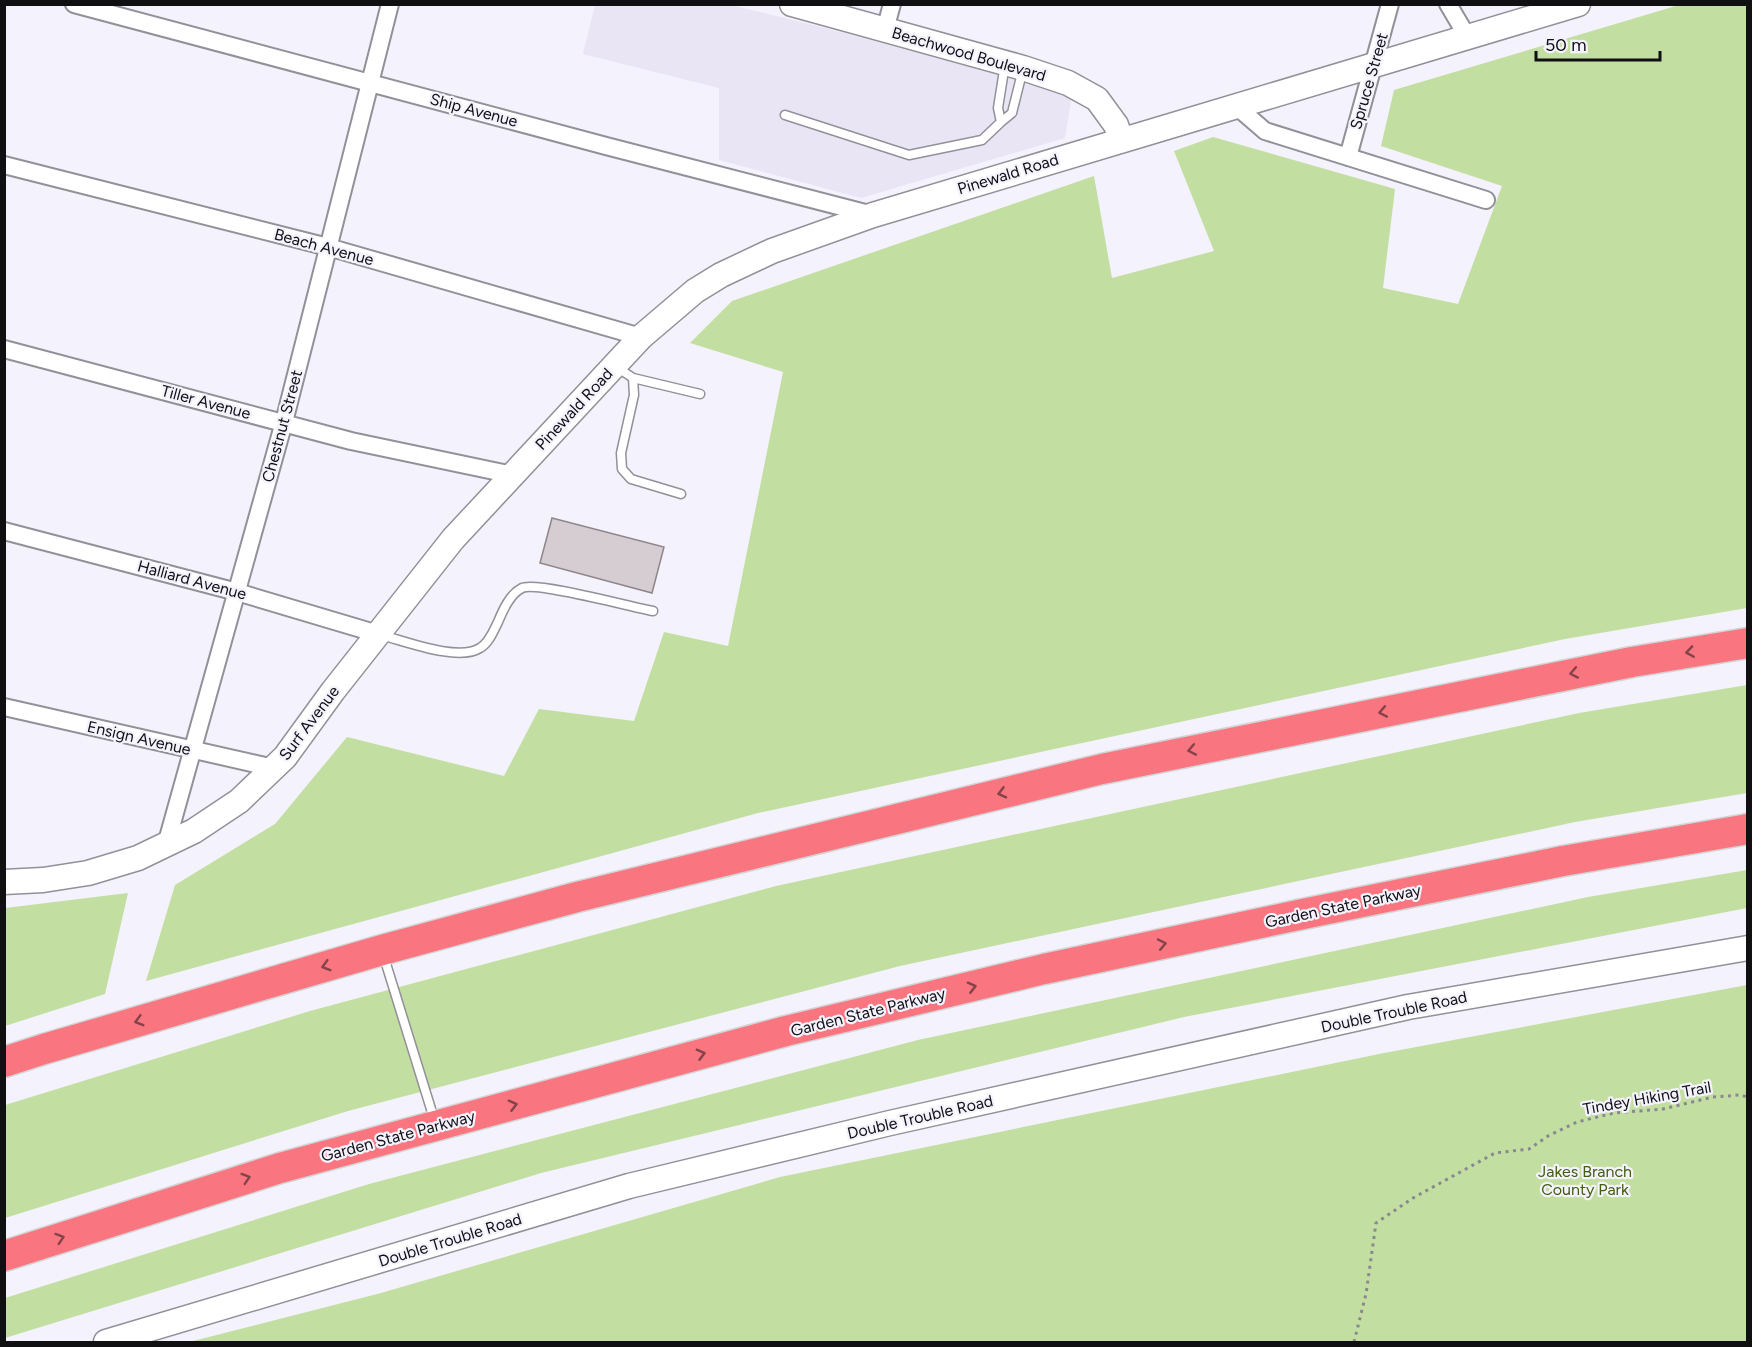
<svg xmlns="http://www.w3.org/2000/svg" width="1752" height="1347" font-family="Figtree,sans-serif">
  <rect width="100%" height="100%" fill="#f4f2fc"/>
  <path fill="#e9e5f5" d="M595 5H731L817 26 1072 94 1065 138 861 198 719 160V88L583 54Z"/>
  <path fill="#c3dea1" d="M1679 5H1747V608L1565 639 758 813 146 981 175 885 275 824 347 737 504 776 539 709 634 721 664 632 728 646 783 372 690 343 732 301 1094 176 1112 278 1214 251 1174 151 1213 137 1395 189 1383 288 1458 304 1502 186 1381 146 1394 90Z
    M1747 685V793L1575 822 900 966 348 1111 5 1218V1105L310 1011 776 886 1579 713Z
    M1747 870V908L1184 1017 541 1173 5 1338V1298L369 1184 918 1040 1588 897Z
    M128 893 105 994 5 1026V908Z
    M1747 985V1342H189L381 1293 780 1177 1384 1053Z"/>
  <path fill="#d6cdd3" stroke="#8f868c" stroke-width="1.5" d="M552 518 664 547 652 593 540 563Z"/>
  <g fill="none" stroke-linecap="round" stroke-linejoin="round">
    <g stroke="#929098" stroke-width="11">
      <path id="lane" d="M1005 64 998 108 1001 122 1012 113 1023 69
        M785 115 909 155 982 140 1001 122
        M615 366 633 378 634 395 621 453 622 469 631 479 681 494
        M633 378 700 394
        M381 635C405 641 458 662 480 648 489 643 494 630 498 622 503 610 510 594 522 588 536 581 631 607 653 611
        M383 954 435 1122"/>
    </g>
    <g stroke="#929098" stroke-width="20">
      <path id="street" d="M74 4 606 146 873 215
        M1448 4 1468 38
        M885 30 892 4
        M1236 106 1265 131 1486 200
        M1348 157 1390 4
        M4 165 328 247 641 337
        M4 349 351 441 513 475
        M4 531 237 592 378 634
        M4 707 274 768
        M166 845 284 422 390 4"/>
    </g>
    <g stroke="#929098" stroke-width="27">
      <path id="secondary" d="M792 4 1023 68 1068 83 1097 99 1116 125 1121 140
        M4 882 43 880 88 873 138 858 194 831 239 801 285 757 333 691 453 539 641 337 695 291 721 275 772 251 873 215 1578 4
        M106 1342 629 1186 890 1123 1408 1007 1748 948"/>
    </g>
    <g stroke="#d4d4d4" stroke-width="33">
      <path id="highway" d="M4 1062 44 1049 382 950 577 897 1102 769 1632 662 1748 643
        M4 1256 280 1168 786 1031 1044 969 1303 914 1563 861 1748 829"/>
    </g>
    <path stroke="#8a888f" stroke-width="3" stroke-dasharray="3 4.5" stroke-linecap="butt" d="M1354 1342 1366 1294 1376 1223 1413 1198 1495 1153 1529 1149 1548 1136 1577 1122 1614 1113 1663 1109 1713 1097 1740 1095 1748 1097"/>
    <use href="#lane" stroke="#fff" stroke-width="8"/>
    <use href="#street" stroke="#fff" stroke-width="16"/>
    <use href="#secondary" stroke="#fff" stroke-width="24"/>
    <use href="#highway" stroke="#f97580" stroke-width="30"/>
  </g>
  <defs><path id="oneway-chevron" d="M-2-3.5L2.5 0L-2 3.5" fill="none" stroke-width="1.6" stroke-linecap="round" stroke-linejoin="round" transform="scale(1.5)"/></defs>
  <g stroke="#844249">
    <use href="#oneway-chevron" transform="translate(1690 652) rotate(171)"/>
    <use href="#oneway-chevron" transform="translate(1574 673) rotate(169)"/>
    <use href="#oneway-chevron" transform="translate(1383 712) rotate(169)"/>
    <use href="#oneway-chevron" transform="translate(1192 750) rotate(169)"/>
    <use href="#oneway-chevron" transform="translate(1002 793) rotate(166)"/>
    <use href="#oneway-chevron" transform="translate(1162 944) rotate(-12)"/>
    <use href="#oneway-chevron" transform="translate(326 966) rotate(164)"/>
    <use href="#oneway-chevron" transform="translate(972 987) rotate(-14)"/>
    <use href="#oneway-chevron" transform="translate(139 1021) rotate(164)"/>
    <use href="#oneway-chevron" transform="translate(701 1054) rotate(-15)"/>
    <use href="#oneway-chevron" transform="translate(513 1105) rotate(-15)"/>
    <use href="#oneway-chevron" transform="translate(246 1178) rotate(-18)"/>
    <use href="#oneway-chevron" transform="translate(60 1238) rotate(-18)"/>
  </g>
  <g text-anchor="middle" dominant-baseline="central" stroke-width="4.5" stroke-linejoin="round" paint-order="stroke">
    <g font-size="16" fill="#100f12" stroke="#f4f2fc">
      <text transform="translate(969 54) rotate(16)">Beachwood Boulevard</text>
      <text transform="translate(1369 81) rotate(-74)">Spruce Street</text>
      <text transform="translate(474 110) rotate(15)">Ship Avenue</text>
      <text transform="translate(1008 174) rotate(-17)">Pinewald Road</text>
      <text transform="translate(324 247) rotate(15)">Beach Avenue</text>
      <text transform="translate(206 402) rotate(15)">Tiller Avenue</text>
      <text transform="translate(574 409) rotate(-47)">Pinewald Road</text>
      <text transform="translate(282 426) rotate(-75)">Chestnut Street</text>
      <text transform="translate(192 580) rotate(15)">Halliard Avenue</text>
      <text transform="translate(309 723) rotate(-53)">Surf Avenue</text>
      <text transform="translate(139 738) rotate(13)">Ensign Avenue</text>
      <text transform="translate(1343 906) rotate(-12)">Garden State Parkway</text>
      <text transform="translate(868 1012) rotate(-14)">Garden State Parkway</text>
      <text transform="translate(1394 1012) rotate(-12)">Double Trouble Road</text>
      <text transform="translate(1647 1098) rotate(-10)">Tindey Hiking Trail</text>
      <text transform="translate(920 1117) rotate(-13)">Double Trouble Road</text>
      <text transform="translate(398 1136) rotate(-15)">Garden State Parkway</text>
      <text transform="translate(450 1240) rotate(-17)">Double Trouble Road</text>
    </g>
    <g font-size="16" fill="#425c11" stroke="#f4f2fc">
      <text x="1585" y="1171">Jakes Branch<tspan x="1585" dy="18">County Park</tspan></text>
    </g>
  </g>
  <rect width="1752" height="1347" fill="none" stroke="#100f12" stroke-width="12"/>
  <path d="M1536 51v9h124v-9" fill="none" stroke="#100f12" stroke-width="3"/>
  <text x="1545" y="51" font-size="18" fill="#100f12" stroke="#f4f2fc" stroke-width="4.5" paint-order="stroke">50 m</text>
</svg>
